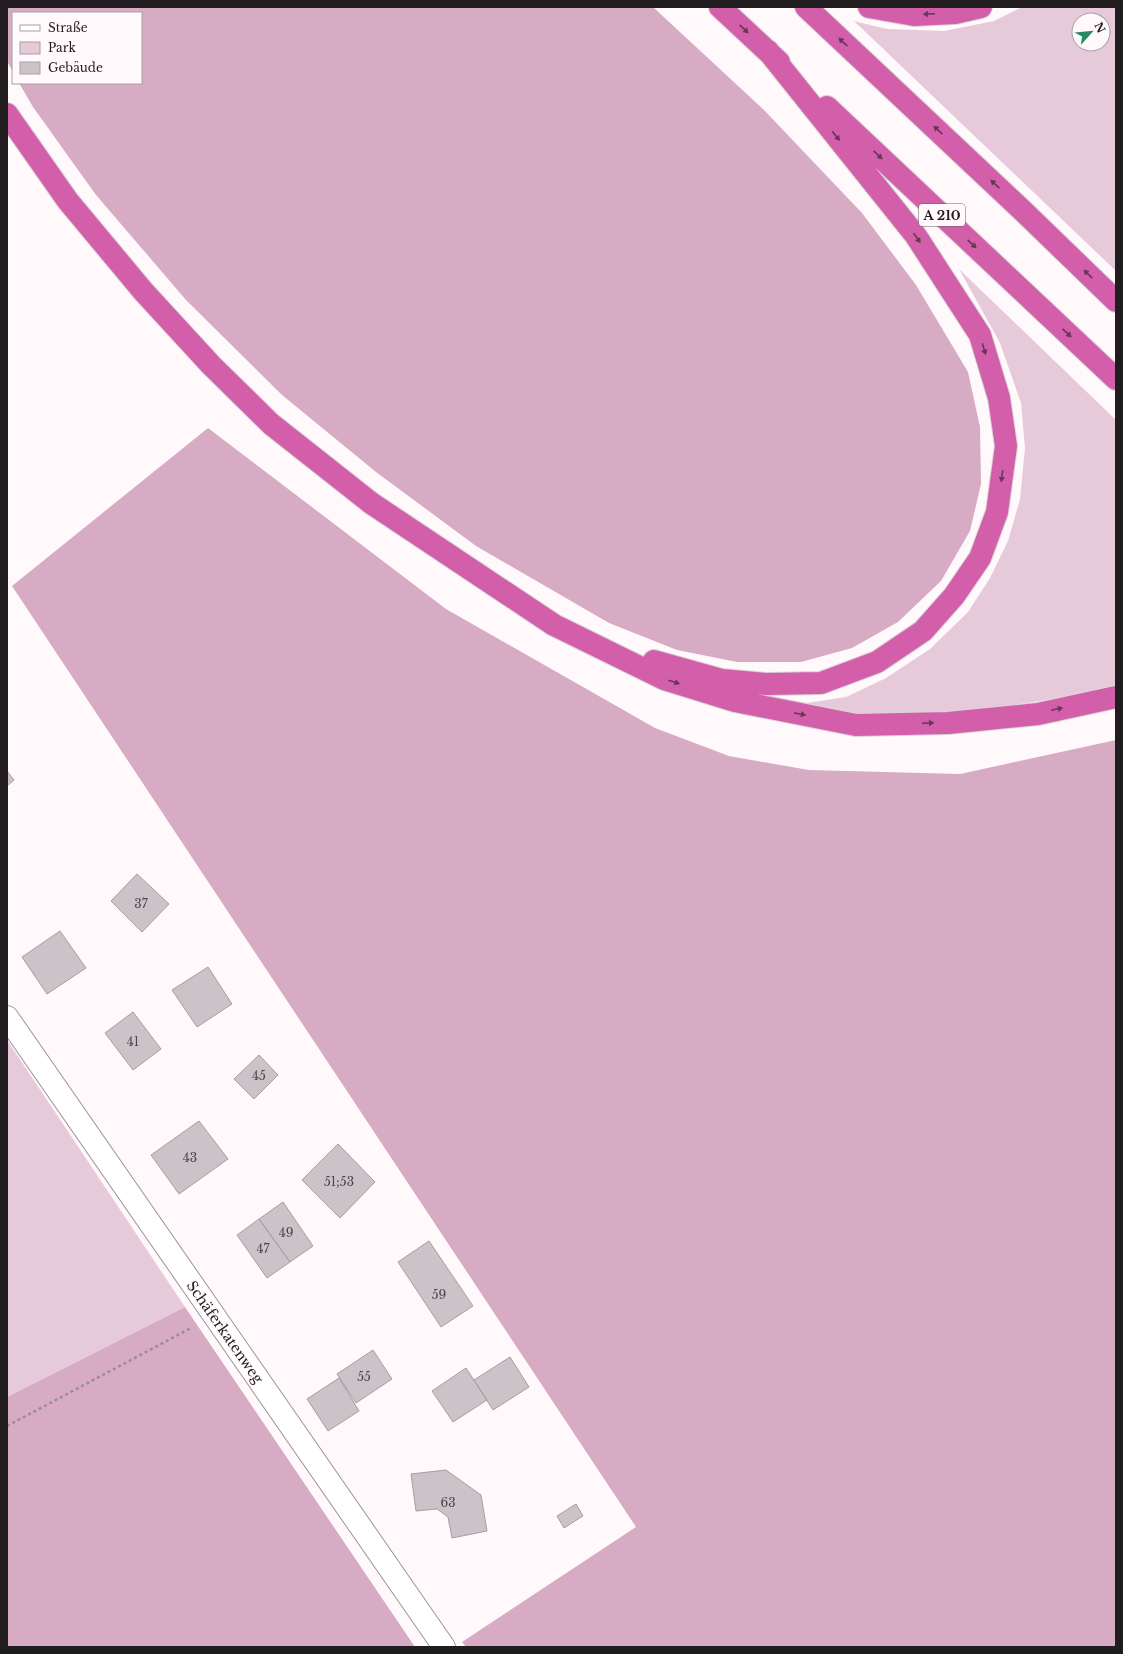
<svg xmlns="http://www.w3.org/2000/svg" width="1123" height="1654" font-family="'Libre Baskerville',serif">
  <rect width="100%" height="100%" fill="#fff9fc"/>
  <path fill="#e7cada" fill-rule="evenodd" d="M1022 7H1116V271L854 21 887 29 944 31 994 21ZM1079 20H1103V44H1079Z
    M959 269 1116 420V685L1047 700 951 714 855 719 787 706 846 697 886 678 930 649 968 612 990 578 1008 541 1020 499 1025 448 1021 403 1000 343Z
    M7 1040 185 1307 7 1397Z"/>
  <path fill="#d8abc5" d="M7 7H653L764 110 862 213 916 285 968 372 980 427 981 484 970 531 941 581 898 622 852 648 801 662H737L677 650 609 623 476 546 376 472 282 395 186 300 96 195 33 107 19 83H141V13H13V72L7 61Z
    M208 428 446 609 655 728 729 756 809 770 960 774 1116 740V1647H466L462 1642 636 1527 12 586Z
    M185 1307 415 1647H7V1397Z"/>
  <path fill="#ccc3c8" stroke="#a59da1" d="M7 771 14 780 7 786Z
    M137 874 169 904 142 932 111 901Z
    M60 931 86 968 47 994 22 957Z
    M208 967 232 1004 197 1027 172 990Z
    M133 1012 161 1049 133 1070 105 1033Z
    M259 1055 278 1075 254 1099 234 1079Z
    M199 1121 228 1159 179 1194 151 1155Z
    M338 1144 375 1182 340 1218 302 1180Z
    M283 1202 313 1246 290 1262 259 1219Z
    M259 1219 290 1262 267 1278 237 1235Z
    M429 1241 473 1306 441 1327 398 1262Z
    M373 1350 392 1379 356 1403 337 1374Z
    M510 1357 529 1387 493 1410 474 1380Z
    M466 1368 487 1400 453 1422 432 1391Z
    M339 1378 359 1411 328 1431 307 1399Z
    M446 1470 481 1495 487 1531 452 1538 448 1517 437 1509 416 1511 411 1474Z
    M576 1504 583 1516 564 1528 557 1516Z"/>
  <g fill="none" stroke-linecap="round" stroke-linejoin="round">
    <g stroke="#9d9599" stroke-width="24">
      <path id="street" d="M7 1017 444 1647"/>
    </g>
    <g stroke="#d7d6d7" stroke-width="24">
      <path id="highway" d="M720 7 779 62
        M806 7 1023 211 1116 301
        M869 7 914 15 955 13 981 7
        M827 107 1116 379
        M7 114 68 201 143 291 211 365 271 424 371 503 554 625 664 679 735 701 856 725 948 723 1038 714 1116 697
        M654 661 722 680 766 684 821 683 877 662 923 631 954 596 980 558 997 512 1006 446 999 398 980 335 916 236 768 51"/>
    </g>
    <path stroke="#948f92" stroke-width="2.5" stroke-dasharray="3 3" stroke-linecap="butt" d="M7 1426 191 1328"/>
    <use href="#street" stroke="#fff" stroke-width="22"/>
    <use href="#highway" stroke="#d35faa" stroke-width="22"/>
  </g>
  <defs><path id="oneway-solid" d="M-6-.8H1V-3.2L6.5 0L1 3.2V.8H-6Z"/></defs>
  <g fill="#683757">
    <use href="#oneway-solid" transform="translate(929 14) rotate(178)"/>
    <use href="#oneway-solid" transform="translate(744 29) rotate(43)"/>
    <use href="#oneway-solid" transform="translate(843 42) rotate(-137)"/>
    <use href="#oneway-solid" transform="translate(938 130) rotate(-137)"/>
    <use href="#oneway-solid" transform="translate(836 136) rotate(51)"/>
    <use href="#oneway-solid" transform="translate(878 155) rotate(43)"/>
    <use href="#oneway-solid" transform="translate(995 184) rotate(-137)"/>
    <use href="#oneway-solid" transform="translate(917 238) rotate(55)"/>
    <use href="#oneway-solid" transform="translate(972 244) rotate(43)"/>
    <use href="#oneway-solid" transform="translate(1088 274) rotate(-136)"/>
    <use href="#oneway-solid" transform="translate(1067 333) rotate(43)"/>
    <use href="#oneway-solid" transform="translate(984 349) rotate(73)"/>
    <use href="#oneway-solid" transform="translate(1002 476) rotate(98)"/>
    <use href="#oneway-solid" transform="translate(674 682) rotate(17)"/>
    <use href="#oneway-solid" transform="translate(1057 709) rotate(-12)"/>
    <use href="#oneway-solid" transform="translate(800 714) rotate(11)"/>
    <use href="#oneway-solid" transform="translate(928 723) rotate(-2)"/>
  </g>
  <g text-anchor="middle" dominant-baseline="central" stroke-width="3" stroke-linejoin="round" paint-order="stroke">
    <g font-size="12" fill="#4c4649">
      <text x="141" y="903">37</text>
      <text x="133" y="1041">41</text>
      <text x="259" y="1075">45</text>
      <text x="190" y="1157">43</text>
      <text x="339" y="1181">51;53</text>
      <text x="286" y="1232">49</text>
      <text x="263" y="1248">47</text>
      <text x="439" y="1294">59</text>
      <text x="364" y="1376">55</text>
      <text x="448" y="1502">63</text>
    </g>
    <rect fill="#fff9fc" stroke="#645f61" stroke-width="1" x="919" y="204" width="46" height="22" rx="3"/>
    <g font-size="13" font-weight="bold" fill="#211d1f">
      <text x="942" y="215">A 210</text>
    </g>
    <g font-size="14" fill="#211d1f" stroke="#fff9fc">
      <text transform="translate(225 1332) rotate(55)">Schäferkatenweg</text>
    </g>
  </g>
  <rect width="1123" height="1654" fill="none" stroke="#211d1f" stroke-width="16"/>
  <rect x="12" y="12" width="130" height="72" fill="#fff9fc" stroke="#a6a1a4"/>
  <rect x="20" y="25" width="20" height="6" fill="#ffffff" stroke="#a6a1a4"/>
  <text x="48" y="32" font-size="12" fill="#211d1f">Straße</text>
  <rect x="20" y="42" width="20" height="12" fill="#e7cada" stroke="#a6a1a4"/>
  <text x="48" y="52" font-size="12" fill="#211d1f">Park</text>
  <rect x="20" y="62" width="20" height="12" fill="#ccc3c8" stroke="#a6a1a4"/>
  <text x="48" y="72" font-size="12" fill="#211d1f">Gebäude</text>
  <g transform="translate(1091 32) rotate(63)"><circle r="19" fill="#fff9fc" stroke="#a6a1a4"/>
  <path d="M0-3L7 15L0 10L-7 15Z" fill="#268a64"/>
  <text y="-6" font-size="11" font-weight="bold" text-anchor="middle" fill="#211d1f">N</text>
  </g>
</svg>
